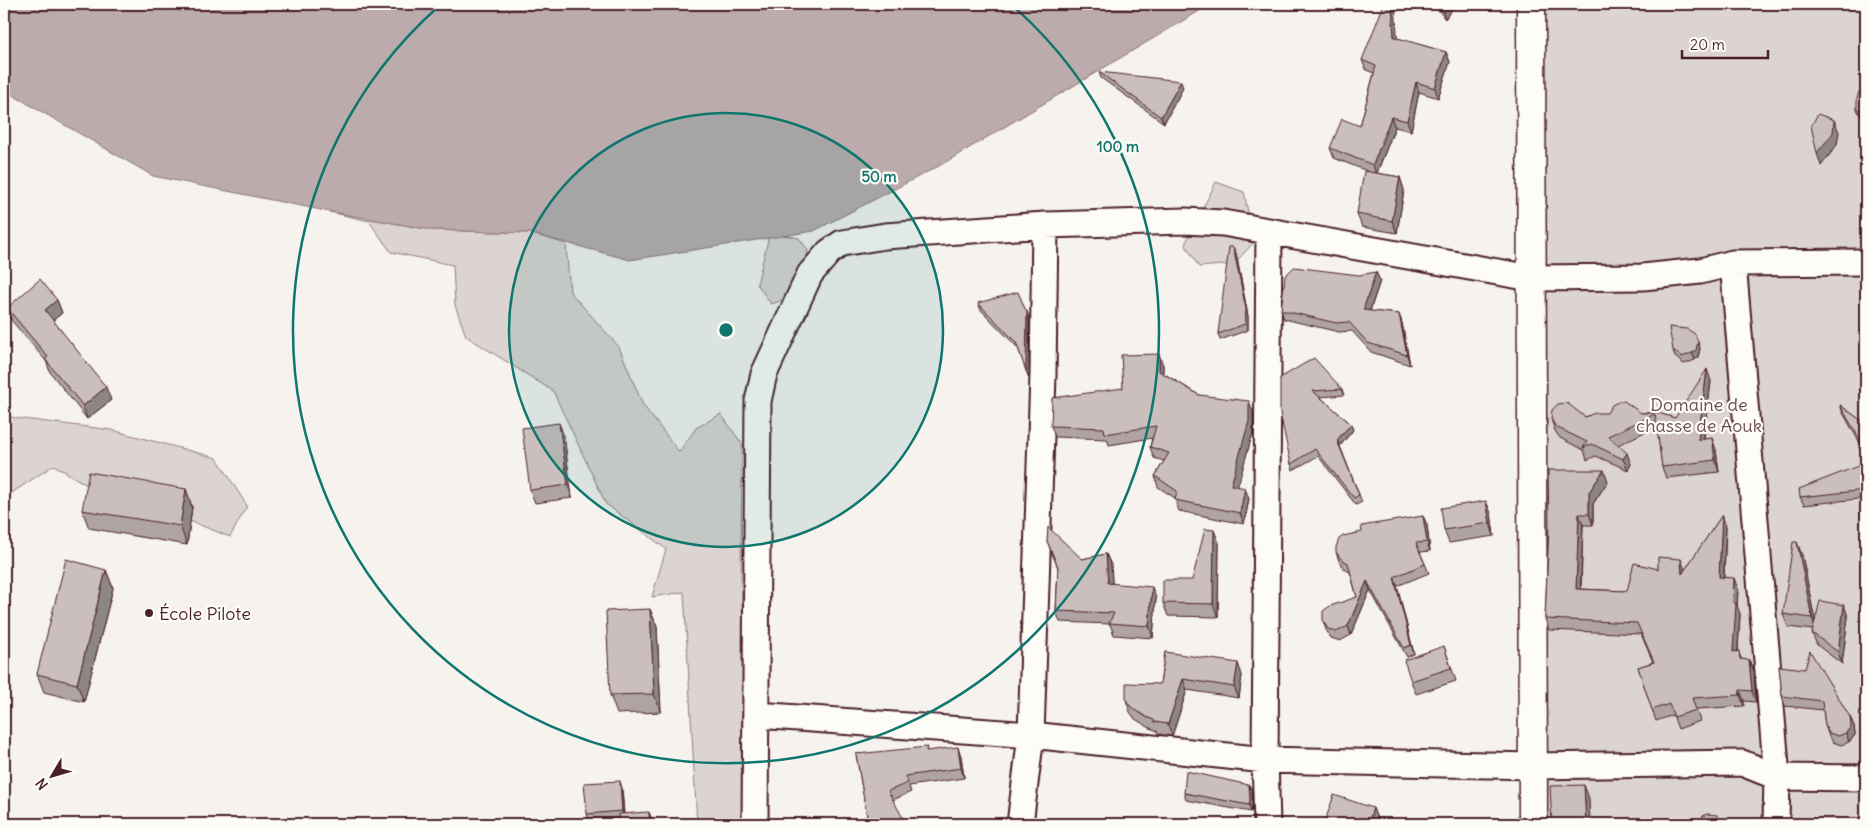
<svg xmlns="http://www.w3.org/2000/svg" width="1870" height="828" font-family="Delius,sans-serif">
  <rect width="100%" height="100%" fill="#f6f3ef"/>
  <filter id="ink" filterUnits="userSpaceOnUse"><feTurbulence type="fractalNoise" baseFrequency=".02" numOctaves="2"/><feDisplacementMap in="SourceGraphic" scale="10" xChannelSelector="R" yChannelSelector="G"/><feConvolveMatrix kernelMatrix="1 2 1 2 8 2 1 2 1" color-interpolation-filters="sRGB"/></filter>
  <g filter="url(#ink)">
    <path fill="#dcd4d2" stroke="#937a7e" d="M1531 4H1866V824H1532Z
      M1216 182 1244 192 1254 242 1234 264 1199 267 1185 244Z
      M321 210 432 230 529 233 566 244 570 292 619 347 643 405 679 452 696 428 721 414 742 444 741 579 752 824H697L684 592 652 597 666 549 606 504 553 391 466 336 455 305 453 265 391 252 369 221Z
      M770 232 799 238 808 250 801 294 771 304 757 284Z
      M4 415 15 418 112 430 217 458 247 506 230 537 190 521 192 507 95 490 54 465 4 498Z"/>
    <path fill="#bbabac" stroke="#8e7378" d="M4 4H1211L939 166 814 231 630 260 529 233 432 230 321 210 153 176 4 90Z"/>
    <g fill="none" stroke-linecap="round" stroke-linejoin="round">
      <g stroke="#4a1f2b" stroke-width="29">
        <path id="minor" d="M1733 263 1777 777 1776 824
          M757 715 1031 735 1265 760 1532 766 1742 763 1777 777 1866 778
          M755 824 758 401 764 374 810 274 829 252 842 243 885 236 1045 225 1185 221 1223 223 1531 278 1643 277 1700 271 1733 263 1866 262
          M1020 824 1031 735 1043 375 1045 225
          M1267 824 1265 760 1269 231"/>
      </g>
      <g stroke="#4a1f2b" stroke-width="31">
        <path id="tertiary" d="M1531 4 1533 824"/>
      </g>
      <use href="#minor" stroke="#fdfcf7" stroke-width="25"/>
      <use href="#tertiary" stroke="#fdfcf7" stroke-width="28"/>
    </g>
    <path fill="#afa4a3" stroke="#4a1f2b" d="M1434 4H1455L1445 19Z
      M1397 38 1446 52 1450 62 1438 98 1419 92 1411 131 1395 127 1377 173 1400 177 1404 190 1397 233 1362 227 1357 214 1367 171 1334 158 1330 148 1360 126 1374 73 1366 70 1362 60Z
      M1099 72 1183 88 1164 123 1101 78Z
      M1866 89V117L1860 115 1857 109Z
      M1236 253 1248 316V330L1220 340 1218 334Z
      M1376 272 1380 281 1370 311 1399 314 1402 323 1410 365 1371 352 1352 331 1339 332 1284 319 1281 310Z
      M57 300 62 313 53 320 111 400 87 419 50 372 46 361 11 320 7 308Z
      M978 303 1026 311 1029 318V378L1018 348 981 310Z
      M1700 348 1698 357 1695 360 1684 364 1675 357 1673 350Z
      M1163 365V373L1199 395 1253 412V432L1237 486 1249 499 1244 524 1179 511 1175 500V498L1158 487 1155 476 1164 461 1154 458 1150 447 1152 438 1109 445 1107 439 1055 437 1051 426 1123 388Z
      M1280 378 1342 389 1344 395 1320 397 1351 424 1353 430 1340 446 1362 502 1356 505 1318 456 1293 470 1291 464Z
      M1711 381 1704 439 1712 438 1716 450 1719 472 1666 478 1662 467 1657 426 1618 445 1631 464 1628 470 1596 456 1587 460 1584 450 1560 438 1555 431 1551 419 1641 413H1655L1675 418Z
      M1840 405 1866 424V454L1843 413Z
      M564 436 572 498 535 503 530 490Z
      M1866 463V498L1804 505 1800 497Z
      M1608 481 1593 504V525H1583L1581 589 1627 591 1658 569 1685 570 1722 515 1726 527 1724 577 1738 589 1737 607 1740 614 1738 651 1742 660H1749L1754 672 1756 702 1744 701V706L1696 709 1700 721 1678 729 1673 715 1656 721 1638 667 1653 662 1641 634 1549 630 1545 619 1549 525Z
      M186 489 192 507 187 545 89 528 82 510Z
      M1491 513 1494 536 1449 543 1444 530Z
      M1423 516 1427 525 1430 551 1420 552 1429 573 1397 586 1414 654 1407 657 1370 590 1351 635 1340 641 1331 638 1326 630 1323 621 1357 597 1350 572 1344 569 1339 561 1336 552 1362 532Z
      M1047 541 1082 559 1106 554 1111 565 1112 583 1156 598 1153 638 1114 635 1110 624 1060 622 1056 611 1058 568Z
      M1219 543 1218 617 1168 616 1163 603 1192 580Z
      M1802 555 1815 621 1844 605 1848 617 1842 664 1817 645 1812 633 1813 630 1788 627 1783 614Z
      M106 570 113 588 84 702 44 692 37 674Z
      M650 609 657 627 661 712 617 714 610 695Z
      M1444 646 1456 681 1416 694 1411 681Z
      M1165 652 1242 675 1239 698 1187 690 1172 736 1158 734 1157 731 1150 728 1135 719 1130 712 1126 700 1160 684Z
      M1779 666 1850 717 1854 726 1855 735 1849 742 1841 745 1833 742 1828 734 1825 725 1823 710 1785 706 1782 696Z
      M929 751 961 756 964 778 909 786 911 792 893 800 868 822 856 754Z
      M1249 785 1252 791V806L1251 812 1186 800 1184 793Z
      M622 788 624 814 619 818 589 820 587 814Z"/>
    <path fill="#8e8685" stroke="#4a1f2b" d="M1392 4H1395L1398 47 1394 37Z
      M1448 4H1455L1445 19 1443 12Z
      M1446 52 1450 62 1438 98 1435 88Z
      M1181 81 1183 88 1164 123 1161 117Z
      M1416 82 1419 92 1411 131 1407 121Z
      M1391 117 1395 127 1376 175 1373 165Z
      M1834 120 1839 132 1837 145 1821 166 1817 153Z
      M1400 177 1404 190 1397 233 1392 221Z
      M1233 247 1236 253 1248 316V330L1245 324Z
      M1376 272 1380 281 1367 319 1363 310Z
      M57 300 62 313 50 323 45 310Z
      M1027 311 1029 318V378L1026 371Z
      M1399 314 1402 323 1410 365 1407 355Z
      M1698 342 1700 348 1698 357 1695 360 1692 353Z
      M1159 354 1163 365V382L1159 371Z
      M1707 369 1711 381 1702 451 1698 440Z
      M106 387 111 400 87 419 83 406Z
      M1249 401 1253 412V432L1235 496 1231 485Z
      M559 423 564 436 572 498 568 485Z
      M1351 424 1353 430 1340 446 1337 440Z
      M1712 438 1716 450 1719 472 1715 460Z
      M1627 453 1631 464 1628 470 1623 459Z
      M1604 470 1608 481 1593 504V525L1589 514V492Z
      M1245 488 1249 499 1244 524 1240 513Z
      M186 489 192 507 187 545 180 526Z
      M1486 501 1491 513 1494 536 1490 523Z
      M1579 514 1583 525 1580 600 1576 589Z
      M1722 515 1726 527 1723 588 1719 577Z
      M1423 516 1427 525 1430 551 1427 542Z
      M1214 530 1219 543 1218 617 1213 604Z
      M1797 542 1802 555 1817 631 1812 618Z
      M1106 554 1111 565 1113 595 1108 583Z
      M1681 559 1685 570 1682 574Z
      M106 570 113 588 84 702 77 684Z
      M1394 577 1397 586 1414 654 1411 645Z
      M1734 578 1738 589 1737 606 1740 614 1737 663 1733 652V603Z
      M1367 581 1370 590 1351 635 1348 626Z
      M1152 587 1156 598 1153 638 1149 626Z
      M1844 605 1848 617 1842 664 1838 652Z
      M650 609 657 627 661 712 654 694Z
      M1749 660 1754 672 1756 702 1752 691Z
      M1238 663 1242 675 1239 698 1234 687Z
      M1183 679 1187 690 1172 736 1168 724Z
      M1740 690 1744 701V706L1740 695Z
      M1850 717 1854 726 1855 735 1849 742 1846 733Z
      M958 747 961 756 964 778 961 768Z
      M620 781 622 788 624 817 622 811Z
      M1249 785 1252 791V806L1251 812 1249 805Z
      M1584 785 1589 798 1590 824H1586Z
      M1373 808 1378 821 1377 824H1368Z
      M649 812 654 824H649Z
      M903 818 906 824H901Z"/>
    <path fill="#cbbfbe" stroke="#4a1f2b" d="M1384 4H1392L1394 37 1446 52 1435 88 1416 82 1407 121 1391 117 1373 165 1330 148 1342 119 1360 126 1376 66 1362 60Z
      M1436 4H1448L1443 12Z
      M1099 72 1181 81 1161 117Z
      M1866 89V110L1857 109V98L1859 92Z
      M1818 114 1834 120 1833 133 1817 153 1811 126Z
      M1364 171 1400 177 1392 221 1357 214Z
      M1229 247H1233L1246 309 1245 324 1218 334Z
      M1294 267 1359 275 1376 272 1363 310 1399 314 1407 355 1368 343 1349 322 1336 323 1281 310 1285 276Z
      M40 279 57 300 45 310 106 387 83 406 45 359 48 357 7 308Z
      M1018 292 1026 311H1027L1026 371 1016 342 978 303Z
      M1669 327 1687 329 1695 334 1698 342 1696 350 1692 353 1682 357 1673 350Z
      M1159 354V371L1199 395 1249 401V421L1231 485 1245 488 1240 513 1175 500 1177 491 1155 476 1169 453 1150 447 1156 426 1105 434 1104 428 1051 426 1052 398 1123 388 1121 355Z
      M1314 358 1342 389 1313 391 1351 424 1337 440 1359 495 1354 498 1315 449 1291 464 1280 413V378Z
      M1707 369 1698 440 1712 438 1715 460 1662 467 1655 414 1608 436 1627 453 1623 459 1592 444 1583 448 1587 442 1556 427 1551 419 1552 410 1558 404 1567 403 1585 417 1595 413H1607L1612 405 1620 401H1624L1641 413H1655V412L1675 418Z
      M1840 405 1866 424V450Z
      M559 423 568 485 530 490 522 428Z
      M1866 463V490L1800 497 1799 489Z
      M1548 470H1604L1589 492V514H1579L1576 589 1627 591 1634 563 1658 569V557L1681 559 1682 574 1722 515 1719 577 1734 578 1733 603H1736L1733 652 1739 651 1740 659 1749 660 1752 691 1740 690V695L1692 698 1696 710 1674 717 1669 704 1652 710 1638 667 1654 662 1637 623 1545 619 1549 525Z
      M89 472 186 489 180 526 82 510Z
      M1486 501 1490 523 1444 530 1441 508Z
      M1423 516 1427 542 1416 543 1425 564 1394 577 1411 645 1404 648 1367 581 1348 626 1336 632 1328 629 1323 621V611L1330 606 1357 597 1348 563 1341 559 1336 552V547L1339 539 1343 536 1362 532 1361 526Z
      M1048 527 1082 559 1106 554 1108 583 1152 587 1149 626 1109 623 1114 613 1056 611 1058 567 1047 541Z
      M1205 529 1214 530 1213 604 1163 603V580H1192Z
      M1793 542H1797L1812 618 1783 614Z
      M66 559 106 570 77 684 37 674Z
      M1820 601 1844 605 1838 652 1812 633Z
      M650 609 654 694 610 695 606 611Z
      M1444 646 1451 668 1411 681 1404 660Z
      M1810 651 1850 717 1851 726 1846 733 1838 736 1829 733 1827 730 1825 725 1822 701 1782 696 1779 666 1805 669Z
      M1165 652 1238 663 1234 687 1183 679 1168 724 1154 722V720L1146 717 1131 707 1126 700V683L1160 684Z
      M927 747 926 751 958 747 961 768 905 776 908 783 888 791 903 818 901 824H850L868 822 856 754Z
      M1186 771 1249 785 1250 799 1249 805 1184 793Z
      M620 781 622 811 587 814 584 783Z
      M1584 785 1586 824H1552L1550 786Z
      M1334 795 1373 808 1368 824H1324Z
      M649 812V824H620L619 814Z
      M1707 814 1717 815 1722 824H1697L1703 816Z"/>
  </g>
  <circle cx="726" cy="330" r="217" fill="#0f766e" fill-opacity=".12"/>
  <g fill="none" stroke="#0f766e" stroke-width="2.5">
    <circle cx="726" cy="330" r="217"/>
    <path d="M1013 6A433 433 0 1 1 439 6"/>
  </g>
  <circle fill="#4a1f2b" stroke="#fdfcf7" stroke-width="2" cx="149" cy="613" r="5"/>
  <g text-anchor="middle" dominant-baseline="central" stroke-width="4.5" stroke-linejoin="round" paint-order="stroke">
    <g font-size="18" fill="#6e4c55" stroke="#fdfcf7">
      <text x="1699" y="404">Domaine de<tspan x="1699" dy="21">chasse de Aouk</tspan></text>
    </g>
    <g font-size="18" fill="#4a1f2b" stroke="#fdfcf7" text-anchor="start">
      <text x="159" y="613">École Pilote</text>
    </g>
  </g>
  <circle cx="726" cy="330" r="8" fill="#0f766e" stroke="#fdfcf7" stroke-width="2.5"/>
  <g font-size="15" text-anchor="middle" font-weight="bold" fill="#0f766e" stroke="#fdfcf7" stroke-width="4.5" stroke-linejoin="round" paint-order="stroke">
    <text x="1118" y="152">100 m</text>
    <text x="879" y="182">50 m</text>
  </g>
  <rect width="1870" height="828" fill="none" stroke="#fdfcf7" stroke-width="20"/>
  <rect x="10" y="10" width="1850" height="808" fill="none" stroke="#4a1f2b" stroke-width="2" filter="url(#ink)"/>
  <g transform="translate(52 776) rotate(232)" stroke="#fdfcf7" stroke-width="4" paint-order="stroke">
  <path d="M0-4L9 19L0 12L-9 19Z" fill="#4a1f2b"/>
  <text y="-8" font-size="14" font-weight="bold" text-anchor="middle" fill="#4a1f2b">N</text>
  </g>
  <path d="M1682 50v8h86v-8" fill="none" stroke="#4a1f2b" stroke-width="2.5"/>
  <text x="1690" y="50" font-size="15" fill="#4a1f2b" stroke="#fdfcf7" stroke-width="4" paint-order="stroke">20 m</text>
</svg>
